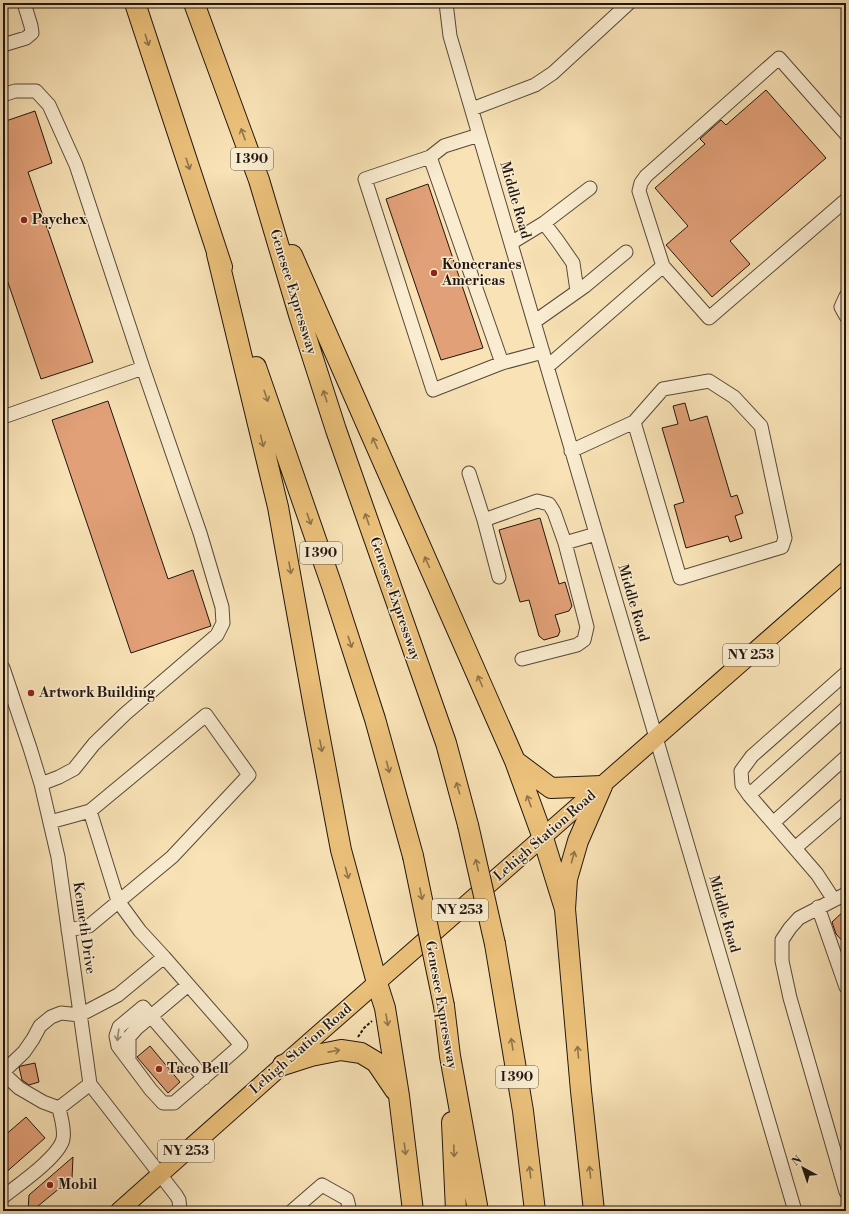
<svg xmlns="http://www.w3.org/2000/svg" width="849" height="1214" font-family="'Libre Bodoni',serif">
  <rect width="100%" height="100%" fill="#f8e2b6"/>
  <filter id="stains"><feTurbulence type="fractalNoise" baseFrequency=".005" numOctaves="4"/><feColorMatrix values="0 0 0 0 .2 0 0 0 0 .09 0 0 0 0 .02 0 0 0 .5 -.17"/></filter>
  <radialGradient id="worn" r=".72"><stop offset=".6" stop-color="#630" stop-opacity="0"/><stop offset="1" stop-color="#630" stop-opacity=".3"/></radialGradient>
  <path fill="#e2a078" stroke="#20150f" d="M766 90 826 158 730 241 750 264 712 297 666 245 688 226 655 188 705 144 700 139 721 120 726 125Z
    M35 111 52 163 28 172 93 362 41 379 3 268V122Z
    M428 184 483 348 441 360 386 199Z
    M108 401 168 579 193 570 211 626 131 653 52 420Z
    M685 403 690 421 707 416 731 497 737 495 743 513 735 516 742 538 730 542 728 536 686 548 674 505 684 502 662 428 678 424 673 406Z
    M540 518 559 584 565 582 572 606 569 611 555 615 560 631 558 636 544 640 539 636 529 600 520 602 499 530Z
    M846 909V945L836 934 832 922Z
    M150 1046 180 1082 168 1093 137 1057Z
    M35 1063 39 1082 29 1085 22 1080 19 1067 21 1066Z
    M26 1117 45 1138 3 1175V1137Z
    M73 1157 72 1178 32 1211H28L29 1195Z"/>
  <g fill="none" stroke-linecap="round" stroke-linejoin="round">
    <g stroke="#564839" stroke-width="15">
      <path id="minor" d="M446 3 450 36 795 1211
        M3 45 26 38 32 33 31 26 24 3
        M3 95 15 91H36L49 105 76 165 143 368 200 533 222 607 223 623 217 635 125 714 94 744 74 769 59 777 41 784
        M472 109 535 85 553 73 629 3
        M846 134 779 58 646 176 641 183 639 191 663 266 709 318 846 200
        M479 135 444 146 430 157 365 179 433 390 502 363 543 352
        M430 157 502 363
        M544 223 557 240 573 263 577 291
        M511 243 544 223 590 188
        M846 296 841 307 846 316
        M534 322 585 286 626 252
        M547 367 663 266
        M3 417 143 368
        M571 451 634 422 663 389 709 381 734 397 761 426 785 538 782 547 680 578 634 422
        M469 473 484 520
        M499 577 484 520 537 501 549 504 554 512 565 543
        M522 659 577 645 584 640 587 627 565 543 596 534
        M3 668 30 748 41 784 58 857 90 1084 176 1195 179 1200 180 1211
        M846 673 752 756 741 771 742 785 749 795 817 874 834 900 799 918 790 928 782 940V961L790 998 846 1192
        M749 795 846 708
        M90 811 118 901 140 931 164 957
        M50 822 90 811 206 715 249 775 172 857 89 926 68 930
        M773 823 846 757
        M795 848 846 804
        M834 900 846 894
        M818 907 846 987
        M129 1060V1037L137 1028 188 985
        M3 1072 24 1052 33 1039 40 1026 51 1017 61 1013 80 1015 118 995 164 957 241 1045C219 1065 196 1084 174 1103H163L151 1090 118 1046 116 1036 119 1027 143 1007 204 1078
        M3 1073 19 1088 43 1102 59 1108
        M3 1197C18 1185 59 1157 63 1139 65 1129 61 1118 59 1108L90 1084
        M292 1211 322 1185 347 1199 350 1211"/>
    </g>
    <g stroke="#20150f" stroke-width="19">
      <path id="major" d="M119 1211 283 1065 846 571"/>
    </g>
    <g stroke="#20150f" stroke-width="22">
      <path id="highway" d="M135 3 222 267
        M194 3 259 180 300 318 336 430 446 743 468 825
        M217 254 278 507 314 707 341 850 377 983 385 1008 399 1096 413 1211
        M292 255 515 761 543 838 565 909
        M256 367 332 586 375 719 413 856
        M515 761 551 788 602 786 578 841 567 879 565 909 581 1091 594 1211
        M495 944 523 1111 535 1211
        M444 1006 450 1056 478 1211
        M283 1065 311 1056 341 1050 361 1053 376 1062 395 1090
        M452 1122 456 1211"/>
    </g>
    <path stroke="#20150f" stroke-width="2" stroke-dasharray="3 2" stroke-linecap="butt" d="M358 1037 364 1028 372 1021"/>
    <use href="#minor" stroke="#faecd0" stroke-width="13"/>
    <use href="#major" stroke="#ecc17b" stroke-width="17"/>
    <use href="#highway" stroke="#ecc17b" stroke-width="20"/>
    <g stroke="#20150f" stroke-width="22" stroke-linecap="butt">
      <path id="highway-bridge" d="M468 825 495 944
        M413 856 444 1006"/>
    </g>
    <use href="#highway-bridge" stroke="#ecc17b" stroke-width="20"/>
  </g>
  <defs><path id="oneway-shaft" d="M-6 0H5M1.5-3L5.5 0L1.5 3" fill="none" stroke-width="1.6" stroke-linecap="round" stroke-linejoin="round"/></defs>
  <g stroke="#90744a">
    <use href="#oneway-shaft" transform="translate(147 40) rotate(72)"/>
    <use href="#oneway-shaft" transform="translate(243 134) rotate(-110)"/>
    <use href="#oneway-shaft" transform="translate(188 164) rotate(72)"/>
    <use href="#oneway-shaft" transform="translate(266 396) rotate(71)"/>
    <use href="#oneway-shaft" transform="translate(325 396) rotate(-108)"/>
    <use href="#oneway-shaft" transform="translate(262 441) rotate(76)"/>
    <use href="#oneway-shaft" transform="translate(375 443) rotate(-114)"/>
    <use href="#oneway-shaft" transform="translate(309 519) rotate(71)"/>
    <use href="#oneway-shaft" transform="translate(367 519) rotate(-109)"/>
    <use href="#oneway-shaft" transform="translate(427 562) rotate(-114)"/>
    <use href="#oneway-shaft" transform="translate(290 568) rotate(80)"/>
    <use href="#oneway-shaft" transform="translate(350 642) rotate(72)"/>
    <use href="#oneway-shaft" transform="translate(480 681) rotate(-114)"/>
    <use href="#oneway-shaft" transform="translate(321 746) rotate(79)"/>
    <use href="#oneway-shaft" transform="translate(388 767) rotate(75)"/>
    <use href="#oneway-shaft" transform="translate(458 788) rotate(-106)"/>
    <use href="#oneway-shaft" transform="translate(529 801) rotate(-110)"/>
    <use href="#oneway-shaft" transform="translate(573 857) rotate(-75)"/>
    <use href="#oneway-shaft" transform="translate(477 865) rotate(-103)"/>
    <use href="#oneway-shaft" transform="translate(347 873) rotate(75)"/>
    <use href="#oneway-shaft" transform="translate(421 894) rotate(78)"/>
    <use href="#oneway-shaft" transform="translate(387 1020) rotate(80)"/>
    <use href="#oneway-shaft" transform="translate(512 1044) rotate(-99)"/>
    <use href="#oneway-shaft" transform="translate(334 1051) rotate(-11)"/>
    <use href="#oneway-shaft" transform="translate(578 1052) rotate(-95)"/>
    <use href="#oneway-shaft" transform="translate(405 1149) rotate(83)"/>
    <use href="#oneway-shaft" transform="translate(454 1151) rotate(88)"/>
    <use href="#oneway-shaft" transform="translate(530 1172) rotate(-97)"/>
    <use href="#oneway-shaft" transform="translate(590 1172) rotate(-96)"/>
  </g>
  <use stroke="#988b79" href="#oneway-shaft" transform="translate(118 1035) rotate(98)"/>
  <g fill="#8f2418" stroke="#faecd0" stroke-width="1.5">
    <circle cx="24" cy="220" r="4"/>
    <circle cx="434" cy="273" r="4"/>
    <circle cx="31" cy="693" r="4"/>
    <circle cx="159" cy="1069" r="4"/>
    <circle cx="50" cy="1185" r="4"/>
  </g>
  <g text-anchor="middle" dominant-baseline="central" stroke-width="3" stroke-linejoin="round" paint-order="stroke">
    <g fill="#faecd0" stroke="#615649" stroke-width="1">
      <rect x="231" y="148" width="42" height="22" rx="3"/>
      <rect x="300" y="542" width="42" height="22" rx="3"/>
      <rect x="723" y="644" width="56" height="22" rx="3"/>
      <rect x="432" y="899" width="56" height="22" rx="3"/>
      <rect x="496" y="1066" width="42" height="22" rx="3"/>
      <rect x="158" y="1140" width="56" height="22" rx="3"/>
    </g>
    <g font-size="13" font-weight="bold" fill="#20150f">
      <text x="252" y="159">I 390</text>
      <text x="321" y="553">I 390</text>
      <text x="751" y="655">NY 253</text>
      <text x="460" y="910">NY 253</text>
      <text x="517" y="1077">I 390</text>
      <text x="186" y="1151">NY 253</text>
    </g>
    <g font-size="14" fill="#20150f" stroke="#faecd0">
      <text transform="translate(515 200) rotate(74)">Middle Road</text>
      <text transform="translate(293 292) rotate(73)">Genesee Expressway</text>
      <text transform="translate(395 599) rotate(71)">Genesee Expressway</text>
      <text transform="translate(633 603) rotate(74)">Middle Road</text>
      <text transform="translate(545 836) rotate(-41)">Lehigh Station Road</text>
      <text transform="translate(724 914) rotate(74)">Middle Road</text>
      <text transform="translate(84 928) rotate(82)">Kenneth Drive</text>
      <text transform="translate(441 1005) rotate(80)">Genesee Expressway</text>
      <text transform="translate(301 1049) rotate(-41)">Lehigh Station Road</text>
    </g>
    <g font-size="14" font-weight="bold" fill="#20150f" stroke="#faecd0" text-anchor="start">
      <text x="32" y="220">Paychex</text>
      <text x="442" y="265">Konecranes<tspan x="442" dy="16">Americas</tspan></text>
      <text x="39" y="693">Artwork Building</text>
      <text x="167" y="1069">Taco Bell</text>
      <text x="58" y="1185">Mobil</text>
    </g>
  </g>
  <rect width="849" height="1214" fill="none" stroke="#f8e2b6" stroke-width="16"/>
  <rect x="4" y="4" width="841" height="1206" fill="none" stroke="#20150f" stroke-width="2"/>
  <rect x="8" y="8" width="833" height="1198" fill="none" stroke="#20150f"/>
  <g transform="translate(803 1168) rotate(320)" stroke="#faecd0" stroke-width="3" paint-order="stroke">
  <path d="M0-3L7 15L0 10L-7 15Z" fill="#20150f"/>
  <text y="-6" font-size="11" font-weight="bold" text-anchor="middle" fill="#20150f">N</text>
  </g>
  <rect width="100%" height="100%" filter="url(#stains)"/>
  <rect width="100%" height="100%" fill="url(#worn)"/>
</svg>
